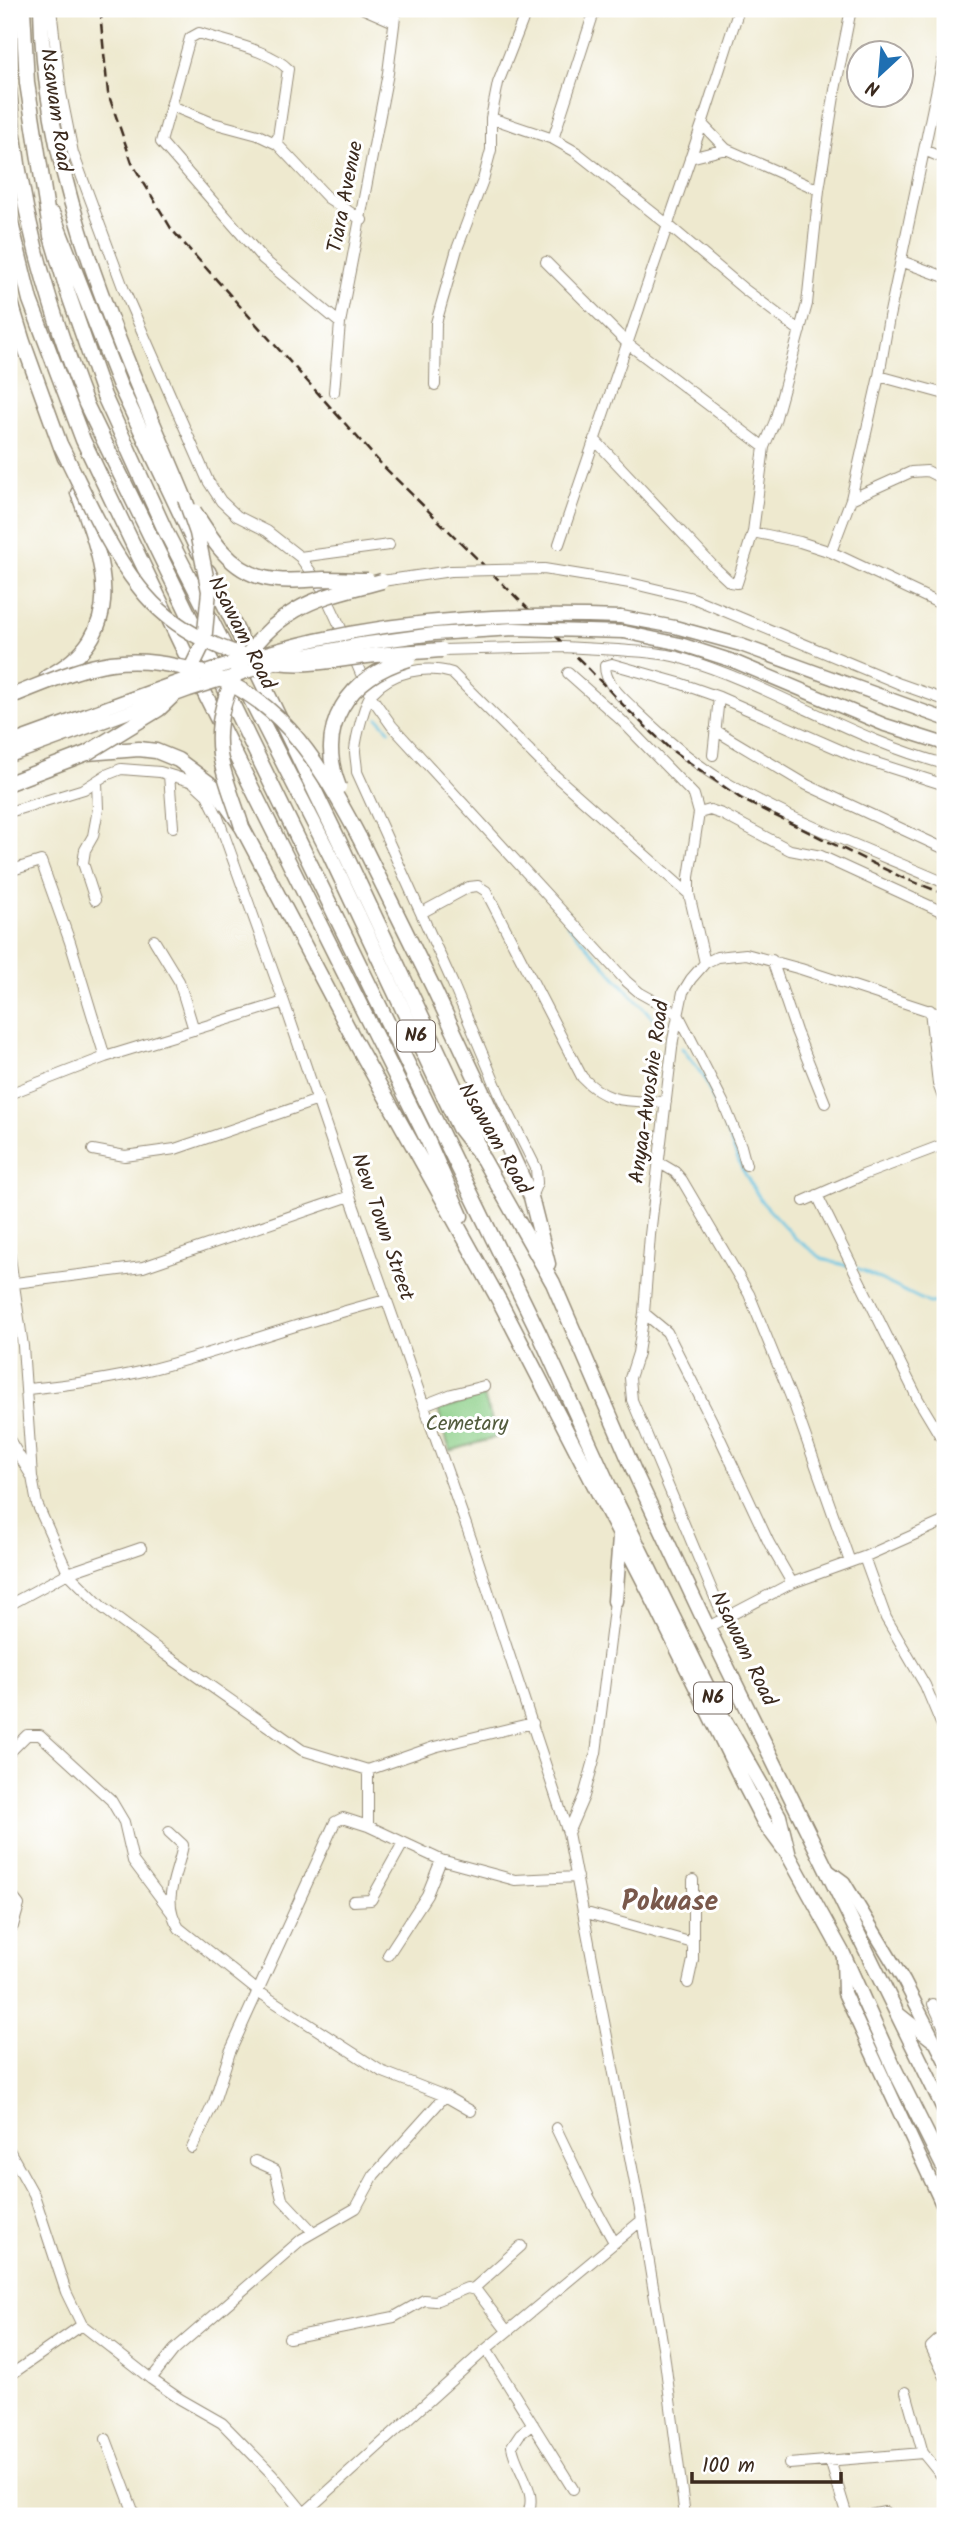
<svg xmlns="http://www.w3.org/2000/svg" width="954" height="2525" font-family="Kalam,sans-serif">
  <rect width="100%" height="100%" fill="#fff"/>
  <filter id="ink" filterUnits="userSpaceOnUse"><feTurbulence type="fractalNoise" baseFrequency=".0143" numOctaves="2"/><feDisplacementMap in="SourceGraphic" scale="14" xChannelSelector="R" yChannelSelector="G"/><feConvolveMatrix kernelMatrix="1 2 1 2 8 2 1 2 1" color-interpolation-filters="sRGB"/></filter>
  <filter id="wash" filterUnits="userSpaceOnUse"><feTurbulence type="fractalNoise" baseFrequency=".00686" numOctaves="4" result="noise"/><feDisplacementMap in="SourceGraphic" scale="28" xChannelSelector="R" yChannelSelector="G"/><feGaussianBlur stdDeviation="1.57" result="paint"/><feColorMatrix in="noise" values="0 0 0 0 0 0 0 0 0 0 0 0 0 0 0 0 0 1.4 0 .05"/><feComposite in="paint" operator="in"/></filter>
  <g filter="url(#wash)">
    <rect width="100%" height="100%" fill="#eee9cf"/>
    <path fill="#8ccf88" stroke="#647c53" stroke-width="2" d="M484 1396 497 1437 450 1451 438 1410Z"/>
    <g fill="none" stroke-linecap="round" stroke-linejoin="round">
      <path stroke="#67c4e5" stroke-width="2.5" d="M378 718 390 731
        M567 924 660 1026
        M682 1048 704 1077 741 1167 762 1202 795 1238 823 1259 847 1266
        M857 1268 929 1303 945 1302"/>
    </g>
  </g>
  <g filter="url(#ink)">
    <g fill="none" stroke-linecap="round" stroke-linejoin="round">
      <g stroke="#948a76" stroke-width="12">
        <path id="minor" d="M51 9 61 93 73 153 124 290 208 481 221 501 237 516 267 531 300 557 322 588 346 639
          M364 9 394 22
          M172 106 213 123 258 135 277 144 328 198 362 220
          M491 118 553 139 576 152 667 224 744 289 800 331
          M702 124 726 149 819 190
          M553 139 595 9
          M277 144 288 69C270 50 225 42 199 33L190 38 161 142 263 259 340 323
          M924 150 945 159
          M690 158 726 149
          M901 261 945 277
          M546 262 628 344 764 447
          M879 376 945 394
          M435 385 436 323 457 249 483 180 491 150V118L498 83 527 9
          M334 392 340 323 388 73 396 9
          M594 439 714 567 730 582 737 583 753 532 764 447 775 421 807 304 819 190 835 90 851 9
          M851 499 911 472 927 471 945 480
          M753 532 800 542 831 552 945 606
          M559 544 702 124 739 9
          M831 552 851 499 879 376 889 317 945 50
          M300 557 389 545
          M630 583 693 598 900 684 945 700
          M618 650C638 652 661 652 681 658 772 685 853 740 945 764
          M352 653 370 695 392 726 626 981 640 993 678 1014 723 1102 741 1146 746 1165
          M568 673 621 720 694 795 699 813 689 877V894L705 963
          M719 697 854 756 945 785
          M715 730 807 785 945 849
          M713 755 719 697 679 683 612 664 605 666C605 684 622 697 634 709 659 733 688 759 717 777 787 820 870 850 945 883
          M169 775 173 827
          M9 812 84 789 106 775 121 769 160 772 193 782 207 795 217 815 284 1002 350 1196 471 1539 568 1833 642 2220 664 2353 685 2516
          M699 813 710 810 722 814 790 850 821 856 945 913
          M9 871 41 861 70 942 105 1057
          M95 900 83 863 85 850 93 836 98 809 97 782
          M421 913 469 887 478 886 486 891 582 1077C609 1106 630 1100 666 1102
          M154 940 179 981 194 1030
          M772 960 796 1031 825 1103
          M930 1010 938 1084 945 1103
          M9 1094 105 1057 284 1002
          M93 1150 125 1156 175 1149 318 1100
          M658 1162 675 1172 682 1180 749 1294 795 1407 850 1562
          M817 1195 918 1399 945 1444
          M531 1197 537 1183 536 1168 502 1100 453 984 357 772C357 765 355 757 355 750 356 738 365 701 372 693 392 671 426 665 452 673L551 772 689 894
          M804 1201 863 1175 945 1144
          M9 1251 23 1346 32 1477 37 1504 68 1573 103 1608 166 1655 302 1750 368 1770 434 1747 533 1723
          M15 1283 143 1267 350 1196
          M644 1313 667 1332 712 1421 769 1543 792 1583
          M28 1389C67 1385 106 1380 144 1371 226 1351 305 1320 386 1300
          M424 1405 452 1394 484 1386
          M9 1439 32 1477
          M864 1557 886 1618 925 1685 945 1733
          M9 1605 68 1573 141 1548
          M724 1619 632 1400 630 1378 638 1353 644 1313 650 1235 673 1040 683 992 691 979 705 963 717 957 746 954 801 969 945 1016
          M708 1627 792 1583 864 1557 945 1521
          M9 1753 27 1735H40L111 1800 124 1822 133 1861 172 1913
          M368 1826V1770
          M169 1832 183 1845C178 1874 160 1899 179 1928L259 1992 381 2071 445 2096 471 2111
          M568 1833 584 1796 596 1753 615 1601
          M9 1892 19 1905 13 1926 9 1930
          M353 1901 371 1900 403 1843
          M583 1912 693 1943
          M388 1955 427 1895 441 1860
          M688 1983 693 1960V1880
          M933 2004 945 2030
          M556 2128 589 2197 614 2242
          M192 2148 214 2102 230 2052 335 1822 343 1818 368 1826 441 1860 515 1880 577 1877
          M9 2150 34 2195 66 2292 82 2325 151 2379 180 2399 222 2423 272 2474 304 2513
          M255 2161 275 2170 282 2199 313 2232
          M473 2289 521 2246
          M945 2334 931 2347 945 2377
          M289 2338 394 2317 424 2300 435 2301 467 2288 476 2290 507 2331
          M486 2349 573 2489
          M9 2376 82 2325
          M151 2379 174 2350 302 2239 356 2208 374 2175 445 2096
          M906 2392 923 2453 945 2480
          M106 2439 135 2516
          M830 2460 847 2516
          M789 2464 923 2453
          M301 2516 486 2349 642 2220
          M526 2516C541 2494 515 2469 512 2446L520 2434 533 2424
          M865 2516 885 2512 892 2516"/>
      </g>
      <g stroke="#948a76" stroke-width="15">
        <path id="major" d="M621 617 675 627 741 645 945 719
          M624 632 680 644 733 661 885 725 945 744
          M829 1871 844 1882 904 1981 945 2061
          M843 1958 844 1993 945 2211
          M899 2014 933 2041"/>
      </g>
      <g stroke="#948a76" stroke-width="17">
        <path id="highway" d="M23 9 27 83 51 236 68 293 104 396 165 530 230 657
          M41 9C44 184 119 340 185 499
          M9 90C18 203 46 299 86 404L540 1335 613 1495 718 1709 779 1816 789 1856 843 1954 895 2070 945 2170
          M9 215 30 300 83 440 199 682 427 1139 461 1216
          M53 215 120 386 199 553
          M9 296 23 342 65 458
          M208 571 343 849 471 1121 480 1151
          M47 677C130 634 104 562 78 493
          M248 694 330 855 459 1128 483 1159 553 1283 634 1471 704 1620 945 2111
          M9 783 87 753 139 749 156 751 178 760 213 786 242 827 357 1045 500 1302 649 1591 738 1772 764 1822 784 1849
          M359 837 433 987 522 1177 531 1197 548 1264
          M615 1601 620 1538"/>
      </g>
      <use href="#minor" stroke="#fff" stroke-width="10"/>
      <use href="#major" stroke="#fff" stroke-width="12"/>
      <use href="#highway" stroke="#fff" stroke-width="14"/>
      <path stroke="#3b2a1e" stroke-width="2.5" stroke-dasharray="10 5" stroke-linecap="butt" d="M102 9 101 23 108 93 132 163 172 230 383 466 584 664 629 711 670 749 743 800 901 877 945 894"/>
      <g stroke="#948a76" stroke-width="12" stroke-linecap="butt">
        <path id="minor-bridge" d="M382 581 451 571 544 569 630 583
          M442 650 563 647 618 650"/>
      </g>
      <g stroke="#948a76" stroke-width="15" stroke-linecap="butt">
        <path id="major-bridge" d="M9 743C108 708 214 664 315 640 416 617 518 613 621 617
          M9 756 189 690 294 657 361 644 434 634 514 629 624 632"/>
      </g>
      <g stroke="#948a76" stroke-width="17" stroke-linecap="butt">
        <path id="highway-bridge" d="M61 446C85 493 106 545 139 587 173 632 232 659 287 663 314 665 340 659 367 656 392 653 417 652 442 650
          M194 511C203 525 212 540 223 552 253 586 284 581 324 579 338 579 353 580 368 580
          M14 695C45 683 77 668 111 663 133 660 158 662 180 667 275 685 317 759 359 837
          M87 753 159 709 182 687 204 642 209 591 197 533 185 499
          M339 787C315 726 348 677 409 659
          M242 827C235 803 224 779 220 755 212 699 249 637 296 610 321 595 354 589 382 581"/>
      </g>
      <use href="#minor-bridge" stroke="#fff" stroke-width="10"/>
      <use href="#major-bridge" stroke="#fff" stroke-width="12"/>
      <use href="#highway-bridge" stroke="#fff" stroke-width="14"/>
    </g>
  </g>
  <g text-anchor="middle" dominant-baseline="central" stroke-width="6" stroke-linejoin="round" paint-order="stroke">
    <g fill="#fff" stroke="#766a62" stroke-width="2">
      <rect x="397" y="1020.5" width="38" height="31" rx="5"/>
      <rect x="694" y="1682.5" width="38" height="31" rx="5"/>
    </g>
    <g font-size="19" font-weight="bold" fill="#3b2a1e">
      <text x="416" y="1036">N6</text>
      <text x="713" y="1698">N6</text>
    </g>
    <g font-size="21" fill="#3b2a1e" stroke="#fff">
      <text transform="translate(55 110) rotate(82)">Nsawam Road</text>
      <text transform="translate(346 197) rotate(-79)">Tiara Avenue</text>
      <text transform="translate(241 633) rotate(63)">Nsawam Road</text>
      <text transform="translate(650 1092) rotate(-82)">Anyaa-Awoshie Road</text>
      <text transform="translate(494 1139) rotate(60)">Nsawam Road</text>
      <text transform="translate(382 1227) rotate(71)">New Town Street</text>
      <text transform="translate(743 1649) rotate(64)">Nsawam Road</text>
    </g>
    <g font-size="21" fill="#535c3e" stroke="#fff">
      <text x="467" y="1424">Cemetary</text>
    </g>
    <g font-size="28" font-weight="bold" fill="#7a594c" stroke="#fff">
      <text x="670" y="1902">Pokuase</text>
    </g>
  </g>
  <rect width="954" height="2525" fill="none" stroke="#fff" stroke-width="35"/>
  <g transform="translate(880 74) rotate(206)"><circle r="33" fill="#ffffff" stroke="#b1aaa5" stroke-width="2"/>
  <path d="M0-5L12 26L0 18L-12 26Z" fill="#1f6fb2"/>
  <text y="-10" font-size="19" font-weight="bold" text-anchor="middle" fill="#3b2a1e">N</text>
  </g>
  <path d="M692 2472v10h149v-10" fill="none" stroke="#3b2a1e" stroke-width="3.5"/>
  <text x="702" y="2472" font-size="21" fill="#3b2a1e" stroke="#ffffff" stroke-width="5" paint-order="stroke">100 m</text>
</svg>
